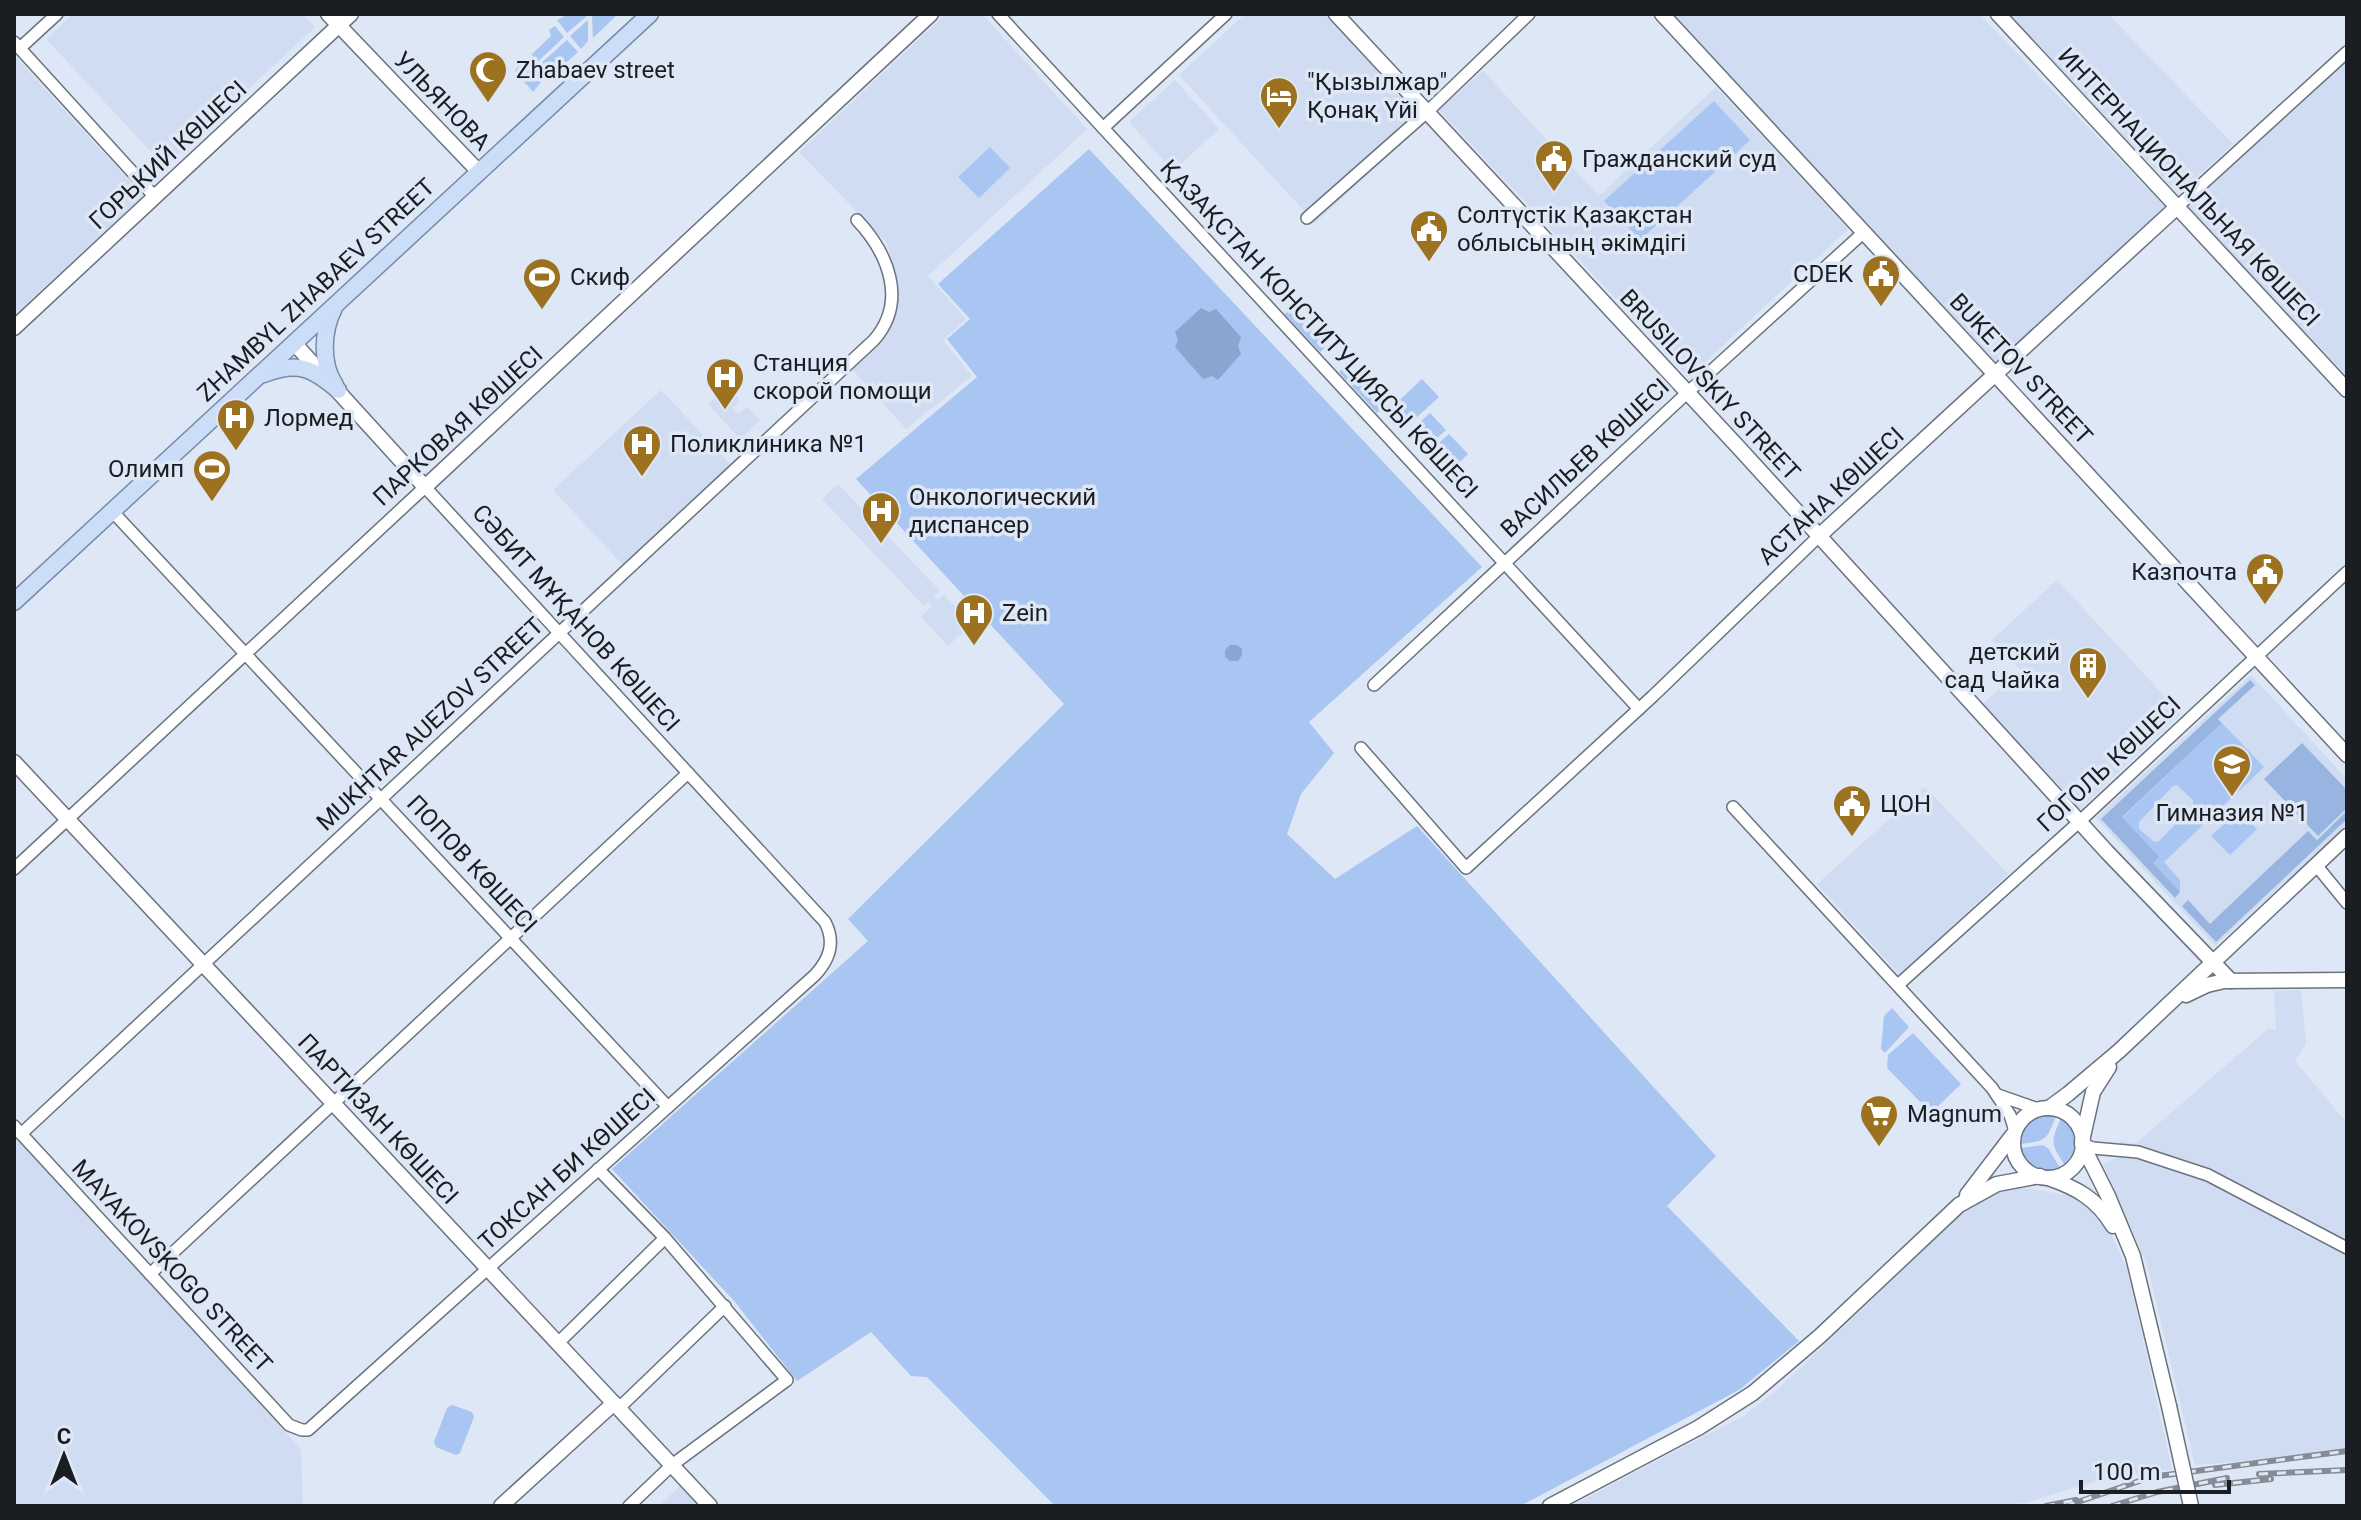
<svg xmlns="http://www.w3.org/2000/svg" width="2361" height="1520" viewBox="0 0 2361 1520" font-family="Roboto,sans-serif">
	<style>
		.built { fill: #cfdcf1 }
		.green { fill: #a9c5f1; fill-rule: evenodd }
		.forest { fill: #98b4e0 }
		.water { fill: #8aa6d0 }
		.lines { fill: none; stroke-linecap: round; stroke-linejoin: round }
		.street-casing { stroke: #6a727e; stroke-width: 14 }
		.secondary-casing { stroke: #6a727e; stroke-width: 17 }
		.primary-casing { stroke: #778ba9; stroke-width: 19 }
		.street { stroke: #fff; stroke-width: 11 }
		.secondary { stroke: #fff; stroke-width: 14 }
		.primary { stroke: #cbddf7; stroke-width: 16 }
		.rail-casing { stroke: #868c96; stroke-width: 6 }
		.rail { stroke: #dee7f5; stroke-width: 3; stroke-dasharray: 9; stroke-linecap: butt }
		.secondary-bridge-casing { stroke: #6a727e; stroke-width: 17; stroke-linecap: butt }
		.secondary-bridge { stroke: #fff; stroke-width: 14 }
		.labels { text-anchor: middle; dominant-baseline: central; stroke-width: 7; stroke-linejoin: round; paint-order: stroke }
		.poi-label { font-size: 24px; fill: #1a1d22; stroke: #dee7f5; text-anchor: start }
		.street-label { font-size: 24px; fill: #1a1d22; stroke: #dee7f5 }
	</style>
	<rect width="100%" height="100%" fill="#dee7f5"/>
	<g class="built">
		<polygon points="73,14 303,14 315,27 165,167 46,39"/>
		<polygon points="946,14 982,14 1087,129 928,276 966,319 943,340 972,376 906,429 851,368 879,342 890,328 898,298 890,253 885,241 799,152"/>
		<polygon points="1245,14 1326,14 1425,122 1315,223 1179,75"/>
		<polygon points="1670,14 1979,14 2166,208 1996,363"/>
		<polygon points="2007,14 2108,14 2233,144 2179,194"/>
		<polygon points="14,55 143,196 14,315"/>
		<polygon points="2347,60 2347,376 2188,207"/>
		<polygon points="1483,71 1599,196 1716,87 1848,229 1689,377 1439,110"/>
		<polygon points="1175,80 1219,129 1173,171 1129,122"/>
		<polygon points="727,386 740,400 732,408 738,414 747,407 760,420 740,439 708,404"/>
		<polygon points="661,390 731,465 623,565 553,490"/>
		<polygon points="838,484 940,591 934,596 938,600 944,595 972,624 948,646 921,617 932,606 928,602 924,606 822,499"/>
		<polygon points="2057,580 2181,714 2078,810 1981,705 2021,671 1992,640"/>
		<polygon points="2251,675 2347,779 2347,825 2215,946 2096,818"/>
		<polygon points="1925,787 2008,874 1900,975 1817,884"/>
		<polygon points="2301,990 2306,1044 2295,1061 2347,1123 2347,1453 2195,1465 2147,1264 2103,1164 2122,1155 2120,1141 2135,1144 2268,1029 2276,1029 2274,991"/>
		<polygon points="14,1135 301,1449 303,1506 14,1506"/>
		<polygon points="2013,1186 2079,1197 2107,1225 2127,1269 2172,1469 2103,1479 2025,1503 1987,1506 1571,1506 1745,1415 1779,1388 1866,1306 1960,1212 1994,1191"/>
		<polygon points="681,1485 700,1506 659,1506"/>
	</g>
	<g class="green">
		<polygon points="569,14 587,16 567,33 557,20"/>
		<polygon points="594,14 618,14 593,38 592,16"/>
		<polygon points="588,20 588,41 581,49 570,36"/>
		<polygon points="555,26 564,37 535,64 532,54 551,36 549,30"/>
		<polygon points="567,40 578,52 549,78 537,67"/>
		<polygon points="520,64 526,67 541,82 533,92 515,71"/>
		<polygon points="1714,101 1750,140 1640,240 1604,201"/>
		<polygon points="990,147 1010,168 979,198 958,177"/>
		<polygon points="1089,149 1482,567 1309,722 1334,753 1301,794 1287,834 1335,879 1417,826 1716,1156 1667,1206 1799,1341 1739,1390 1520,1506 1055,1506 927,1377 911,1376 871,1332 797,1381 735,1302 612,1169 868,941 848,919 1064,704 856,479 977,377 947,339 970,319 938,284"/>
		<polygon points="1290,309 1326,347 1320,352 1285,314"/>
		<polygon points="1344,367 1382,408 1377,413 1339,372"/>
		<polygon points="1422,379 1439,397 1407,426 1391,408"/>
		<polygon points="1430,413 1446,430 1427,447 1411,430"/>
		<polygon points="1449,434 1468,454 1449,472 1430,451"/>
		<path d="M 2222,723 L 2264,767 L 2164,862 L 2180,880 L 2180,892 L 2152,863 L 2158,857 L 2122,818 ZM 2177,785 L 2193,800 L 2193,806 L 2159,841 L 2154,842 L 2139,829 L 2139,822 L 2173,786 Z"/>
		<polygon points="2239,810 2257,829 2230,855 2211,836"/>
		<polygon points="1892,1008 1909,1027 1885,1053 1881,1049 1884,1016"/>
		<polygon points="1913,1033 1961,1084 1931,1113 1887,1068 1888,1055"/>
		<path d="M 2045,1114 L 2056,1116 C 2046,1141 2047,1141 2019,1144 C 2021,1127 2028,1118 2045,1114 Z"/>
		<path d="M 2061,1118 C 2078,1131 2079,1150 2064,1164 C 2050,1142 2051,1142 2061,1118 Z"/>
		<path d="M 2043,1145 L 2048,1148 L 2060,1168 C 2041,1174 2027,1167 2020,1148 Z"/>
		<polygon points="452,1405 472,1412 474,1417 460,1453 456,1455 436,1447 434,1442 447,1408"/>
	</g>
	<g class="forest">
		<polygon points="2250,680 2255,685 2218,719 2222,723 2122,817 2159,857 2153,863 2180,892 2175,898 2101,819"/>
		<polygon points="2302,743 2347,790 2347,808 2318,836 2264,779"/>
		<polygon points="2347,811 2347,819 2216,942 2182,906 2188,900 2210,924 2308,831 2317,840"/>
	</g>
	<g class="water">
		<polygon points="1201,308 1209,312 1216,309 1241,337 1238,346 1241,354 1218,380 1212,376 1203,379 1175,347 1178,340 1175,332"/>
		<polygon points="1230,645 1237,645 1242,649 1242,655 1238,661 1230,661 1225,657 1225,650"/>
	</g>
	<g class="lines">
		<g class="street-casing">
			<g id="street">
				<polyline points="998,14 1639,709"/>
				<polyline points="14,42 155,197"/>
				<polyline points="20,48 57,14"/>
				<polyline points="1103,128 1226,14"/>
				<polyline points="2177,207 2347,52"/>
				<polyline points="1307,218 1427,112 1529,14"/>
				<polyline points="112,511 668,1107"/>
				<polyline points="1374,685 1687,393 1864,232"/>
				<polyline points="1361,748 1466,868 1653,696 1819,536"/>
				<polyline points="1733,807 1992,1088 2010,1115 2015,1131"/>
				<polyline points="2316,865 2347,903"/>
				<path d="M 14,869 L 425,487 L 825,922 C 836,943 829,960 815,975 L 308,1430 L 302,1430 L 289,1425 L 14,1126"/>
				<polyline points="1898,985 2079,822 2347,572"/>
				<polyline points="1998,1095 2038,1109"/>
				<path d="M 21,1134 L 874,340 C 908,301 888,253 857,220"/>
				<polyline points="2082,1144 2093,1148 2138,1152 2208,1175 2347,1248"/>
				<polyline points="598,1169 665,1238 787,1380 672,1465 629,1506"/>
				<polyline points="150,1274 688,773"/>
				<polyline points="558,1343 665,1238"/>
				<polyline points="619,1408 725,1306"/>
			</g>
		</g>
		<g class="secondary-casing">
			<g id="secondary">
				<polyline points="328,14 479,172"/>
				<polyline points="1336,14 1740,449 2107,852 2231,981"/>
				<polyline points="1662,14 2347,755"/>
				<polyline points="1998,14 2347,390"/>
				<polyline points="14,328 351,14"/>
				<polyline points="294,343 425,487 931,14"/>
				<polyline points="1819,536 2177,207"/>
				<polyline points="14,762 710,1506"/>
				<polyline points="2186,995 2207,985 2224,981 2347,980"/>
				<polyline points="2049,1108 2068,1094 2119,1051 2347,836"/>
				<circle cx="2048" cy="1143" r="35"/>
				<polyline points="2082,1141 2093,1092 2109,1067"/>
				<polyline points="2082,1144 2108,1196 2133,1256 2169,1406"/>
				<path d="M 2048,1178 C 2077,1188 2097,1199 2113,1226"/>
				<polyline points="1967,1195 2012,1136"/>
				<polyline points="501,1506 614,1403"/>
				<polyline points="1550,1506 1698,1428 1753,1393 1820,1336 1959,1205 1997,1184 2040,1176"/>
			</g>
		</g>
		<g class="primary-casing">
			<g id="primary">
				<path d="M 334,308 C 322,331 321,364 335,385"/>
				<path d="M 264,374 C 298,361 312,368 338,390"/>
				<polyline points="14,602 650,14"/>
			</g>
		</g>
		<use href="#street" class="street"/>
		<use href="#secondary" class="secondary"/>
		<use href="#primary" class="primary"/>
		<g class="rail-casing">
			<g id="rail">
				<polyline points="2259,1474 2347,1470"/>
				<polyline points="2215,1485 2271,1479"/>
				<polyline points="2046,1506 2076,1500"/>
				<polyline points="2066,1506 2151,1477 2347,1451"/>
				<polyline points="2112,1506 2157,1492 2227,1478"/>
			</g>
		</g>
		<use href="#rail" class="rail"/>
		<g class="secondary-bridge-casing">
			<polyline id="secondary-bridge" points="2169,1406 2191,1506"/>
		</g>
		<use href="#secondary-bridge" class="secondary-bridge"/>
	</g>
	<defs>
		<g id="mosque-pin" transform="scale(2)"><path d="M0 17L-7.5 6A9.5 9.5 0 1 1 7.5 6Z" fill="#9c7120" stroke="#dee7f5"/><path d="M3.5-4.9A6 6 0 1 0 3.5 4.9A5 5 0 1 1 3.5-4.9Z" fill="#fff"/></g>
		<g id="hotel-pin" transform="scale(2)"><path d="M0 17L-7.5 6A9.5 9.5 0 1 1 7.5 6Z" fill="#9c7120" stroke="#dee7f5"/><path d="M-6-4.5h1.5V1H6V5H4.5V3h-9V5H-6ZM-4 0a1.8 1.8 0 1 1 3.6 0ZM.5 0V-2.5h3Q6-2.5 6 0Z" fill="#fff"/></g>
		<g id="civic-pin" transform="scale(2)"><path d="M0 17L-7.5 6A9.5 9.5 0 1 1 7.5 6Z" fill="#9c7120" stroke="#dee7f5"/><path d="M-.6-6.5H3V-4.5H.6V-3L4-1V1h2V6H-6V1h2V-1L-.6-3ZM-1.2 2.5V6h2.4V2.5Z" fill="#fff"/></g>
		<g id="stadium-pin" transform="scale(2)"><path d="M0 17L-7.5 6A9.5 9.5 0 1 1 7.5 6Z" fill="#9c7120" stroke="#dee7f5"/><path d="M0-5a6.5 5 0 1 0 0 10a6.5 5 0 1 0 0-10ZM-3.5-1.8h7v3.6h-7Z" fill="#fff"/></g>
		<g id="hospital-pin" transform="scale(2)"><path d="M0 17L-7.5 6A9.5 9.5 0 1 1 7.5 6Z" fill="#9c7120" stroke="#dee7f5"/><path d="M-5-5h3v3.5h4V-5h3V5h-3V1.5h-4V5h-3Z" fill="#fff"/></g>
		<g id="building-pin" transform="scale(2)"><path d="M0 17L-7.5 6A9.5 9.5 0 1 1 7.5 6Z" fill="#9c7120" stroke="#dee7f5"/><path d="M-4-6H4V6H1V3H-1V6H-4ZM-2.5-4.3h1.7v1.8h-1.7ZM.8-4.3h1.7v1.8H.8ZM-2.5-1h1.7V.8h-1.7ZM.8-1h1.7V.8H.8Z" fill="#fff"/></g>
		<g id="school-pin" transform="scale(2)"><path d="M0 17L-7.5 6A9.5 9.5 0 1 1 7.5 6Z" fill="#9c7120" stroke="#dee7f5"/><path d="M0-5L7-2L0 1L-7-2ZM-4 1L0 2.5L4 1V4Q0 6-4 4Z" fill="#fff"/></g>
		<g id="supermarket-pin" transform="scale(2)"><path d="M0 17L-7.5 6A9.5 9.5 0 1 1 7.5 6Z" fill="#9c7120" stroke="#dee7f5"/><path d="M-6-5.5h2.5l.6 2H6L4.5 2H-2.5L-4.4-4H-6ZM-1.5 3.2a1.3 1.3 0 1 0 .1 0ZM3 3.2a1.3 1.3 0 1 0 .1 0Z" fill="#fff"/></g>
	</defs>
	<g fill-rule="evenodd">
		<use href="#mosque-pin" x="488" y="70"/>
		<use href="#hotel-pin" x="1279" y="96"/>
		<use href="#civic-pin" x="1554" y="159"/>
		<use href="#civic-pin" x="1429" y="229"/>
		<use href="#civic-pin" x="1881" y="274"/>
		<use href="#stadium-pin" x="542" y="277"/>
		<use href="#hospital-pin" x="725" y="377"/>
		<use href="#hospital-pin" x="236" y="418"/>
		<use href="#hospital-pin" x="642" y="444"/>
		<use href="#stadium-pin" x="212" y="469"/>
		<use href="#hospital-pin" x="881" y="511"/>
		<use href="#civic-pin" x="2265" y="572"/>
		<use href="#hospital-pin" x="974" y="613"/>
		<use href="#building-pin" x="2088" y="666"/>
		<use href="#school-pin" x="2232" y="764"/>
		<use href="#civic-pin" x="1852" y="804"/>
		<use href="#supermarket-pin" x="1879" y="1114"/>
	</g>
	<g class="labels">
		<g class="poi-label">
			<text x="516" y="70">Zhabaev street</text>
			<text x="1307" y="82">"Қызылжар"<tspan x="1307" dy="28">Қонақ Үйі</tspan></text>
			<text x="1582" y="159">Гражданский суд</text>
			<text x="1457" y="215">Солтүстік Қазақстан<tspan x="1457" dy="28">облысының әкімдігі</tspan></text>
			<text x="1853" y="274" text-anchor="end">CDEK</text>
			<text x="570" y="277">Скиф</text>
			<text x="753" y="363">Станция<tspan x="753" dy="28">скорой помощи</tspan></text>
			<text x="264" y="418">Лормед</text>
			<text x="670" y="444">Поликлиника №1</text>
			<text x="184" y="469" text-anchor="end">Олимп</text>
			<text x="909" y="497">Онкологический<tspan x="909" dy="28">диспансер</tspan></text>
			<text x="2237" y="572" text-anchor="end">Казпочта</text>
			<text x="1002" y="613">Zein</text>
			<text x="2060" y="652" text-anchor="end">детский<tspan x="2060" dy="28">сад Чайка</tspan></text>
			<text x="1880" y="804">ЦОН</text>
			<text x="2232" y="813" text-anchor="middle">Гимназия №1</text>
			<text x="1907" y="1114">Magnum</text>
		</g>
		<g class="street-label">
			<text transform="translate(442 101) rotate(46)">УЛЬЯНОВА</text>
			<text transform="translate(168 155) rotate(-43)">ГОРЬКИЙ КӨШЕСІ</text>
			<text transform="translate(2189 187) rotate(47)">ИНТЕРНАЦИОНАЛЬНАЯ КӨШЕСІ</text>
			<text transform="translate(316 290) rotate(-43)">ZHAMBYL ZHABAEV STREET</text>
			<text transform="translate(1319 329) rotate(47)">ҚАЗАҚСТАН КОНСТИТУЦИЯСЫ КӨШЕСІ</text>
			<text transform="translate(2021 369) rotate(47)">BUKETOV STREET</text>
			<text transform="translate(1710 385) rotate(47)">BRUSILOVSKIY STREET</text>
			<text transform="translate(458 426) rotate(-43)">ПАРКОВАЯ КӨШЕСІ</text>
			<text transform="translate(1585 458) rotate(-43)">ВАСИЛЬЕВ КӨШЕСІ</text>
			<text transform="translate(1831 496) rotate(-43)">АСТАНА КӨШЕСІ</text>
			<text transform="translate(576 618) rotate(48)">СӘБИТ МҰҚАНОВ КӨШЕСІ</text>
			<text transform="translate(430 724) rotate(-43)">MUKHTAR AUEZOV STREET</text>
			<text transform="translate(2109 764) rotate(-43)">ГОГОЛЬ КӨШЕСІ</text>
			<text transform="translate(472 864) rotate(47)">ПОПОВ КӨШЕСІ</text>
			<text transform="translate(378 1119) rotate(47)">ПАРТИЗАН КӨШЕСІ</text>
			<text transform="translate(567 1169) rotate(-42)">ТОКСАН БИ КӨШЕСІ</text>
			<text transform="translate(172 1266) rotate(47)">MAYAKOVSKOGO STREET</text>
		</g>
	</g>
	<rect width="2361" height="1520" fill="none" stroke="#1a1d22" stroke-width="32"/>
	<g transform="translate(64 1456)" stroke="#dee7f5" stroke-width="6" paint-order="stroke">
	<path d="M0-6L14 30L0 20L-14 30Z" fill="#1a1d22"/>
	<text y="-12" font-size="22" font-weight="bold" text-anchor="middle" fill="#1a1d22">С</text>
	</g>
	<path d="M2081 1480v12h148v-12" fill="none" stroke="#1a1d22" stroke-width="4"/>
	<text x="2093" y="1480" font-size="24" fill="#1a1d22" stroke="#dee7f5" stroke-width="6" paint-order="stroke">100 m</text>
</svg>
